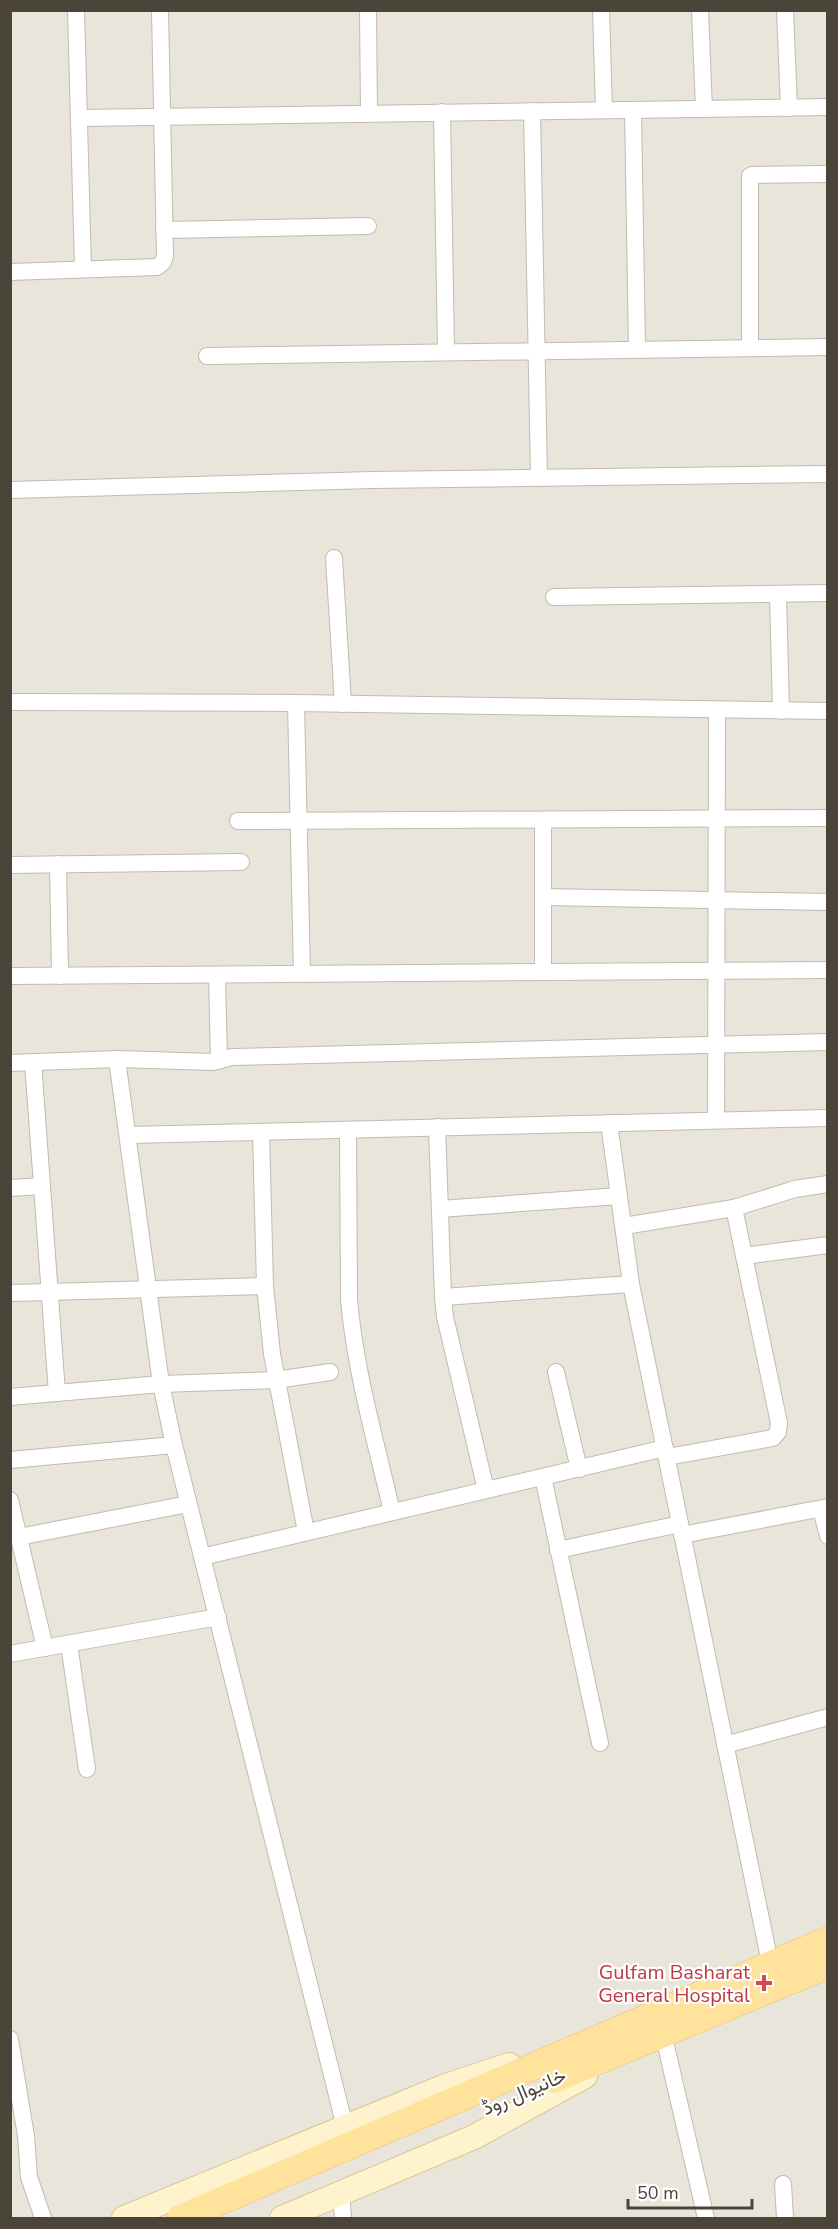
<svg xmlns="http://www.w3.org/2000/svg" width="838" height="2229" viewBox="0 0 838 2229" font-family="'Nunito Sans',Vazirmatn,sans-serif">
	<style>
		.residential { fill: #eae5da }
		.lines { fill: none; stroke-linecap: round; stroke-linejoin: round }
		.street-casing { stroke: #c2bbae; stroke-width: 18 }
		.secondary-casing { stroke: #d6c79b; stroke-width: 26 }
		.primary-casing { stroke: #e6c16a; stroke-width: 28 }
		.street { stroke: #fff; stroke-width: 16 }
		.secondary { stroke: #fff3cd; stroke-width: 24 }
		.primary { stroke: #ffe39c; stroke-width: 27 }
		.health-dot { fill: #e0444e; stroke: #fff; stroke-width: 2 }
		.labels { text-anchor: middle; dominant-baseline: central; stroke-width: 4.5; stroke-linejoin: round; paint-order: stroke }
		.health-label { font-size: 20px; fill: #be3a42; stroke: #fff; text-anchor: end }
		.street-label { font-size: 20px; fill: #4b4439; stroke: #fff }
	</style>
	<rect width="100%" height="100%" fill="#f6f3ec"/>
	<rect class="residential" x="11" y="11" width="816" height="2207"/>
	<g class="lines">
		<g class="street-casing">
			<g id="street">
				<polyline points="76,10 83,269"/>
				<polyline points="368,10 369,113"/>
				<polyline points="601,10 604,110"/>
				<polyline points="700,10 704,109"/>
				<polyline points="785,10 789,108"/>
				<polyline points="633,110 637,350"/>
				<polyline points="532,111 539,477"/>
				<polyline points="442,112 446,352"/>
				<polyline points="79,118 828,107"/>
				<polyline points="164,230 368,226"/>
				<polyline points="10,272 157,267 163,262 165,256 160,10"/>
				<polyline points="750,348 750,176 752,175 828,174"/>
				<polyline points="207,356 828,347"/>
				<polyline points="10,490 373,480 828,474"/>
				<polyline points="334,558 343,704"/>
				<polyline points="778,594 781,711"/>
				<polyline points="554,597 828,593"/>
				<polyline points="10,702 296,703 828,711"/>
				<polyline points="296,703 302,974"/>
				<polyline points="543,820 543,972"/>
				<polyline points="238,821 828,818"/>
				<polyline points="58,864 60,976"/>
				<polyline points="10,865 241,862"/>
				<polyline points="543,897 828,902"/>
				<polyline points="217,975 219,1061"/>
				<polyline points="10,976 828,970"/>
				<polyline points="117,1059 161,1384 174,1445 345,2127"/>
				<polyline points="33,1062 57,1393"/>
				<polyline points="10,1063 117,1059 213,1062 232,1057 828,1042"/>
				<polyline points="716,1120 717,711"/>
				<polyline points="609,1123 631,1284 770,1963"/>
				<polyline points="437,1127 443,1297 445,1317 486,1490"/>
				<path d="M 348,1130 L 349,1299 C 355,1371 376,1442 392,1512"/>
				<polyline points="261,1132 265,1286 272,1354 306,1532"/>
				<polyline points="128,1135 828,1118"/>
				<polyline points="10,1188 42,1186"/>
				<polyline points="440,1209 619,1196"/>
				<polyline points="624,1226 734,1208 795,1189 828,1184"/>
				<polyline points="744,1256 828,1245"/>
				<polyline points="10,1293 265,1286"/>
				<polyline points="443,1297 631,1284"/>
				<polyline points="556,1372 579,1469"/>
				<polyline points="10,1397 161,1384 276,1380 330,1372"/>
				<polyline points="667,1457 773,1438 778,1432 779,1423 734,1208"/>
				<polyline points="10,1460 174,1445"/>
				<polyline points="543,1477 600,1743"/>
				<polyline points="10,1500 45,1648"/>
				<polyline points="821,1509 828,1536"/>
				<polyline points="682,1535 828,1507"/>
				<polyline points="19,1537 188,1504"/>
				<polyline points="558,1550 680,1524"/>
				<polyline points="202,1557 665,1448"/>
				<polyline points="69,1644 87,1769"/>
				<polyline points="10,1654 218,1617"/>
				<polyline points="725,1745 828,1717"/>
				<polyline points="663,2033 706,2218"/>
				<polyline points="10,2039 26,2136 29,2177 43,2218"/>
				<polyline points="783,2184 785,2218"/>
				<polyline points="341,2194 343,2218"/>
			</g>
		</g>
		<g class="secondary-casing">
			<g id="secondary">
				<polyline points="124,2218 443,2087 509,2065"/>
				<polyline points="282,2218 474,2137 585,2076"/>
			</g>
		</g>
		<g class="primary-casing">
			<g id="primary">
				<polyline points="554,2079 828,1965"/>
				<polyline points="181,2218 828,1940"/>
			</g>
		</g>
		<use href="#street" class="street"/>
		<use href="#secondary" class="secondary"/>
		<use href="#primary" class="primary"/>
	</g>
	<path class="health-dot" d="M761 1974h6v6h6v6h-6v6h-6v-6h-6v-6h6z"/>
	<g class="labels">
		<g class="health-label">
			<text x="750" y="1972">Gulfam Basharat<tspan x="750" dy="23">General Hospital</tspan></text>
		</g>
		<g class="street-label">
			<text transform="translate(524 2092) rotate(-23)">خانیوال روڈ</text>
		</g>
	</g>
	<rect width="838" height="2229" fill="none" stroke="#4b4439" stroke-width="24"/>
	<path d="M628 2199v9h124v-9" fill="none" stroke="#4b4439" stroke-width="3"/>
	<text x="637" y="2199" font-size="18" fill="#4b4439" stroke="#ffffff" stroke-width="4.5" paint-order="stroke">50 m</text>
</svg>
